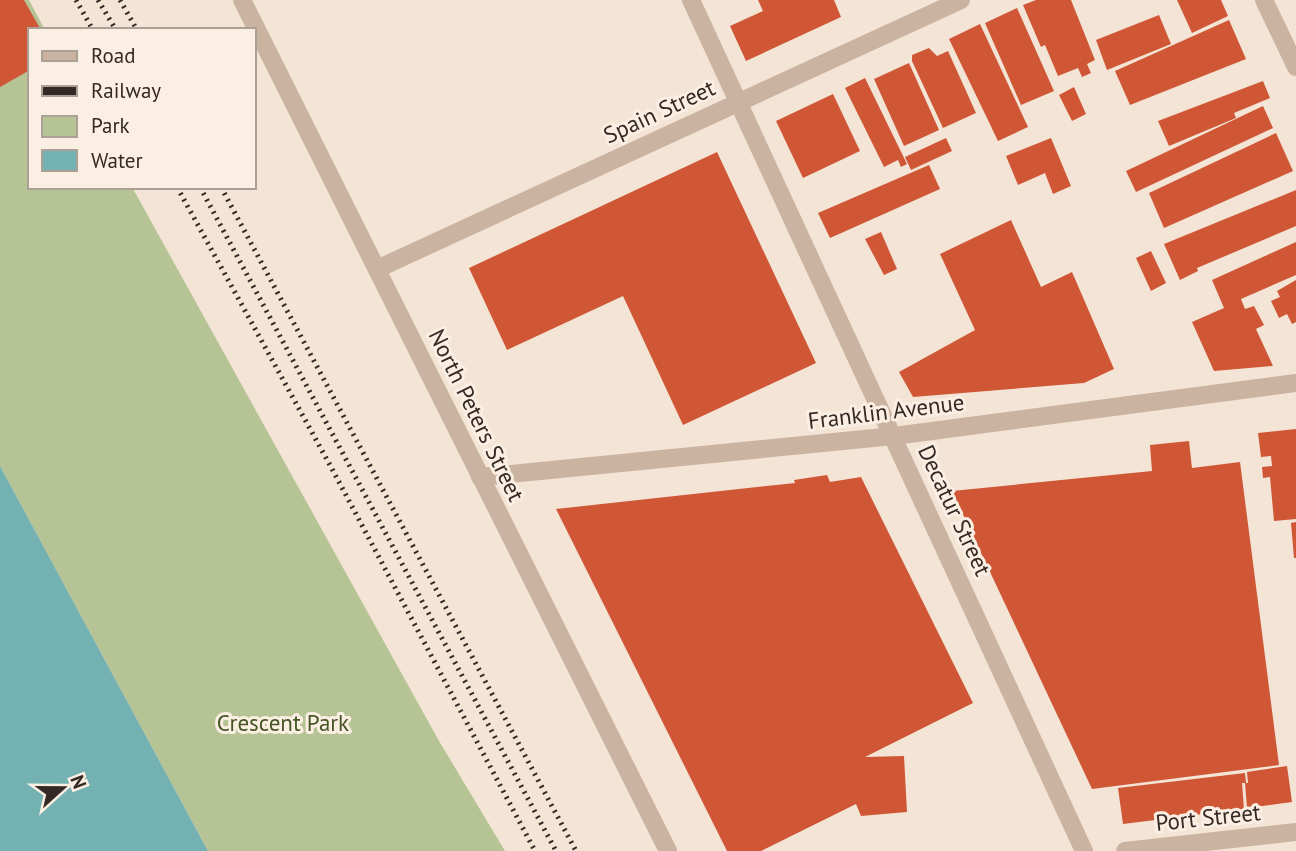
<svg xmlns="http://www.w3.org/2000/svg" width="1296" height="851" viewBox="0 0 1296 851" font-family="'PT Sans',sans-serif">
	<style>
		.green { fill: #b5c395 }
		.water { fill: #73b1b2 }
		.building { fill: #d05736 }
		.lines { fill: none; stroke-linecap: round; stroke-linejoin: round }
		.minor { stroke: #cbb3a1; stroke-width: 18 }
		.tertiary { stroke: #cbb3a1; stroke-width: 18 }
		.rail { stroke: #352925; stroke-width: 5; stroke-dasharray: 2 5; stroke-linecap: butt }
		.labels { text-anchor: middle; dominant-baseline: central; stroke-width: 6; stroke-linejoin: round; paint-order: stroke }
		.street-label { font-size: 23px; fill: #352925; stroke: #faefe2 }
		.park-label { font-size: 23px; fill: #455526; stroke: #faefe2 }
	</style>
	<rect width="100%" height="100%" fill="#f3e4d6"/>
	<polygon class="green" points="0,0 29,0 45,30 30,30 30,187 132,187 439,741 505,851 208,851 0,466"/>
	<polygon class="water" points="0,466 208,851 0,851"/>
	<g class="building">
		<polygon points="0,0 24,0 41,30 30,30 30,70 0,87"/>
		<polygon points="758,0 834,0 841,17 746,61 730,26 763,11"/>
		<polygon points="1036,0 1071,0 1095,60 1087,64 1091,73 1082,77 1078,68 1058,76 1045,45 1041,47 1023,5"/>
		<polygon points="1177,0 1221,0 1228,16 1192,33"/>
		<polygon points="1017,8 1054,91 1021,105 985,23"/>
		<polygon points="1159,15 1171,44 1107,70 1096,40"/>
		<polygon points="1229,20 1246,59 1130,105 1115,71"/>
		<polygon points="980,24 1028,127 998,141 949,39"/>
		<polygon points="929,48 937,56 948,51 976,113 943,128 912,61 912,55"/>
		<polygon points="909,63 939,130 904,146 874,79"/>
		<polygon points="865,78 907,164 901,167 898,160 884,167 845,88"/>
		<polygon points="1263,81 1270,98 1234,113 1236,118 1169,146 1158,121"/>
		<polygon points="1074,87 1086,114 1072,121 1059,95"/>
		<polygon points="833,94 860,151 803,178 776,121"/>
		<polygon points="1263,106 1273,128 1136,192 1126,171"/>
		<polygon points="1276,133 1293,171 1164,228 1149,193"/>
		<polygon points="946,138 952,151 911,170 905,157"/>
		<polygon points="1051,138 1071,186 1053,194 1045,173 1018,185 1006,156"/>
		<polygon points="717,152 816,363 683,425 623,296 507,350 469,268"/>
		<polygon points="929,165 940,189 830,238 818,213"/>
		<polygon points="1296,190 1296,226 1197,268 1198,271 1180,280 1164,244"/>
		<polygon points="1011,220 1041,287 1072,272 1114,369 1084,383 913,397 899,372 975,330 940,254"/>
		<polygon points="881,232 897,269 884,275 865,239"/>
		<polygon points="1296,242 1296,275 1241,299 1245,309 1254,306 1264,325 1256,329 1273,366 1214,371 1192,322 1224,308 1212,280"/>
		<polygon points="1151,251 1166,283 1151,291 1136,258"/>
		<polygon points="1296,280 1296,322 1292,324 1287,314 1279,318 1271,301 1280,297 1277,291"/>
		<polygon points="1296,429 1296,519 1274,521 1270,477 1263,478 1262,467 1272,466 1271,456 1261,457 1258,433"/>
		<polygon points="1189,441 1192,468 1240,462 1279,765 1092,789 952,491 1152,471 1150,445"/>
		<polygon points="827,475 830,482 861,477 973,703 865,757 904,756 907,812 861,816 856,804 761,851 727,851 556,509 795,483 794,480"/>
		<polygon points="1296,522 1296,558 1294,558 1291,523"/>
		<polygon points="1287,766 1292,802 1247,808 1245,783 1242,783 1244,809 1123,824 1118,788 1245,773 1246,783 1248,783 1247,772"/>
	</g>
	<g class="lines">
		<g class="minor">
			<polyline points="691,0 1084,851"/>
			<polyline points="1264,0 1296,67"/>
			<polyline points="377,269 961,0"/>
			<polyline points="1125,851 1296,832"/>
		</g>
		<g class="tertiary">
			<polyline points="242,0 668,851"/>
			<polyline points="480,477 894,436 1296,383"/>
		</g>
		<g class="rail">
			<polyline points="76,0 93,30"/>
			<polyline points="98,0 116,30"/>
			<polyline points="120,0 137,30"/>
			<polyline points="177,187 331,467 535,851"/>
			<polyline points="200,187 556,851"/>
			<polyline points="221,187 576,851"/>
		</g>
	</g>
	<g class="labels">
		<g class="street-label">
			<text transform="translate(659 111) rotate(-25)">Spain Street</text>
			<text transform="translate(886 411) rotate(-7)">Franklin Avenue</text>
			<text transform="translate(477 415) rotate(64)">North Peters Street</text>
			<text transform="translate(955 510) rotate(65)">Decatur Street</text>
			<text transform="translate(1208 817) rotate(-6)">Port Street</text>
		</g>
		<g class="park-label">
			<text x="283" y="722">Crescent Park</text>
		</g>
	</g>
	<rect x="28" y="28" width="228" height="161" fill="#faefe2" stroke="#aba096" stroke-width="2"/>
	<rect x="42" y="51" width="35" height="10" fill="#cbb3a1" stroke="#aba096" stroke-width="2"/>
	<text x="91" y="63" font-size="21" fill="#352925">Road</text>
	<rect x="42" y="86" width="35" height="10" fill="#352925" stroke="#aba096" stroke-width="2"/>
	<text x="91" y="98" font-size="21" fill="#352925">Railway</text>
	<rect x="42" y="116" width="35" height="21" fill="#b5c395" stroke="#aba096" stroke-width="2"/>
	<text x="91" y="133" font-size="21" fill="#352925">Park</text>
	<rect x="42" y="150" width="35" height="21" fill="#73b1b2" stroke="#aba096" stroke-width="2"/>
	<text x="91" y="168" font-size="21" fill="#352925">Water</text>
	<g transform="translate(63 788) rotate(69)" stroke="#faefe2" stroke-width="5" paint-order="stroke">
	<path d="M0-5L12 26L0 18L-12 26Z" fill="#352925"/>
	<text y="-10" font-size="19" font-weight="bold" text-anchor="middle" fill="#352925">N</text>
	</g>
</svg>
